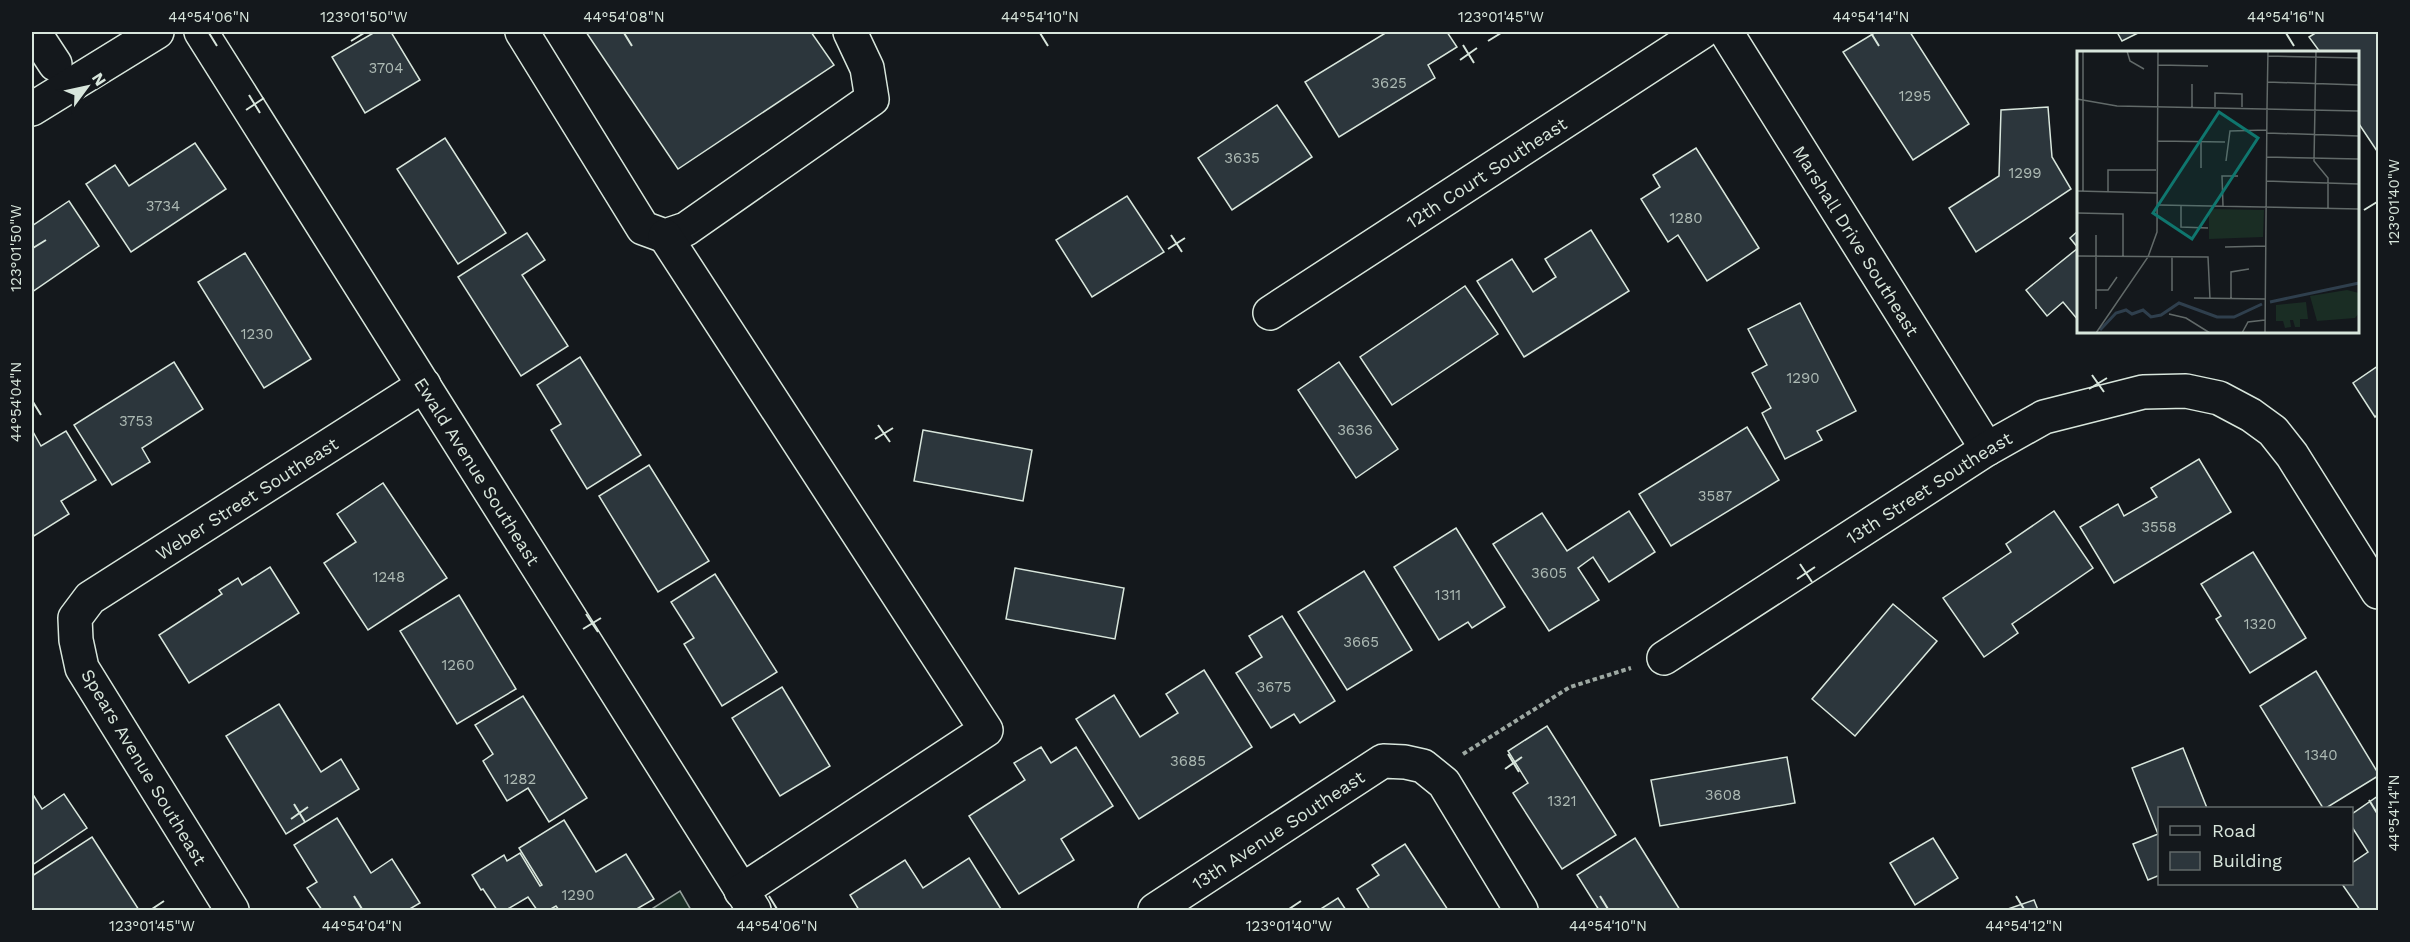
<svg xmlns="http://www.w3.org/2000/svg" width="2410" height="942" viewBox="0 0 2410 942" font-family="'Work Sans',sans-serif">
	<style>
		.green { fill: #1a2d24; stroke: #939e99; stroke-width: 1.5 }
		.building { fill: #2c363c; stroke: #d8e6dc; stroke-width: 1.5 }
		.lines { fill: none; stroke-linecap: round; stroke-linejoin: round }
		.minor-casing { stroke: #d8e6dc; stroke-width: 36 }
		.major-casing { stroke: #d8e6dc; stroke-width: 36 }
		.path { stroke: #9da8a2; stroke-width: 4; stroke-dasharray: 4.5 3; stroke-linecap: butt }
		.minor { stroke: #14181c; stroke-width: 33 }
		.major { stroke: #14181c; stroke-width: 33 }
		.ticks { fill: none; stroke: #d8e6dc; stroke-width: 2 }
		.labels { text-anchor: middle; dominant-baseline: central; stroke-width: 4.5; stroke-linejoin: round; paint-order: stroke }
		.number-label { font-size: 15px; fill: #adbab4 }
		.street-label { font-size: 18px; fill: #d8e6dc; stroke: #14181c }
		.inset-river { fill: none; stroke: #2f3f4d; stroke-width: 3 }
		.inset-road { fill: none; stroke: #626a69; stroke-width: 1.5 }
		.view { fill: #0f766e; fill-opacity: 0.15; stroke: #0f766e; stroke-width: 3 }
		.inset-edge { fill: none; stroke: #d8e6dc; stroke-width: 3 }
		.neatline { fill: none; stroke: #d8e6dc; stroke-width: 2 }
		.ticks-label { font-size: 15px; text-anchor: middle; fill: #d8e6dc }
	</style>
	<rect width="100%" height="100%" fill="#14181c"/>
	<polygon class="green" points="680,891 691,910 650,910"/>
	<g class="building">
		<polygon points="375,32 391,32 420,80 365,113 332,57"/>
		<polygon points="586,32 811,32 834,65 678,169"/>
		<polygon points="1387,32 1447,32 1457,47 1428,65 1435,78 1339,137 1305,82"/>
		<polygon points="1876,32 1910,32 1969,124 1913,160 1843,52"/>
		<polygon points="2117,32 2140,32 2122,41"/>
		<polygon points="2317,32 2378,32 2377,151 2359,124 2358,125 2358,52 2320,52 2309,37"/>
		<polygon points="1277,105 1312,157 1232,210 1198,158"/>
		<polygon points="2048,107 2052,157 2071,189 1976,252 1949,208 1999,176 2001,110"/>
		<polygon points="445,138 506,233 458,264 397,169"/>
		<polygon points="195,143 226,189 131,252 86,184 115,165 129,186"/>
		<polygon points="1696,148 1759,248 1707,281 1678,235 1668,242 1641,199 1660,187 1653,175"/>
		<polygon points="1127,196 1164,252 1092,297 1056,240"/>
		<polygon points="69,201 99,246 32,292 32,226"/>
		<polygon points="1591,230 1629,291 1524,357 1477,281 1512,259 1533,292 1556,277 1545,259"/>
		<polygon points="2078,231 2078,320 2063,302 2047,316 2026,290 2078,248 2070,238"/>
		<polygon points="527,233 545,260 522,275 568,346 521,376 458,277"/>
		<polygon points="245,253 311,359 264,388 198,282"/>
		<polygon points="1465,286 1498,334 1392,405 1360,357"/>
		<polygon points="1800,303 1856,411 1817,431 1822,440 1785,459 1762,413 1771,408 1752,373 1767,365 1748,329"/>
		<polygon points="580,357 641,455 587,489 551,430 561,424 537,385"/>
		<polygon points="174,362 203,409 142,448 150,462 112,485 74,425"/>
		<polygon points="1339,362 1398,449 1356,478 1298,390"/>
		<polygon points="2378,366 2378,414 2375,417 2353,383"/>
		<polygon points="1747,427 1779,480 1671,546 1639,494"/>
		<polygon points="32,430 41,446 66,431 96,480 61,501 69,514 34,536 32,531"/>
		<polygon points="923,430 1032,450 1023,501 914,481"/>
		<polygon points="2199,459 2231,512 2114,583 2080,527 2118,504 2124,516 2157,497 2151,488"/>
		<polygon points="649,465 709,561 658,592 599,496"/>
		<polygon points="383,483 447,578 368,630 324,563 356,542 337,514"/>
		<polygon points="1629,511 1655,552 1609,582 1593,557 1578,568 1599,600 1549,631 1493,544 1542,513 1567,551"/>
		<polygon points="2054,511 2093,568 2012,624 2018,633 1984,657 1943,598 2011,552 2006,544"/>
		<polygon points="1456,528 1505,607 1472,628 1468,622 1439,640 1394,567"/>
		<polygon points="2253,552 2306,638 2250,673 2216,619 2221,616 2201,584"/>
		<polygon points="270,567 299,613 189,683 159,635 222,594 219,590 238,578 242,585"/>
		<polygon points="1015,568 1124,588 1115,639 1006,619"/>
		<polygon points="1364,571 1412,650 1347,690 1298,612"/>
		<polygon points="715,574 777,672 722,706 684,644 694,638 671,602"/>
		<polygon points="459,595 516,689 457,724 400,631"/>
		<polygon points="1893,604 1937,641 1855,736 1812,699"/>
		<polygon points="1282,616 1335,701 1300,723 1294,714 1271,728 1236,673 1262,657 1249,636"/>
		<polygon points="1204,670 1252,747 1139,819 1076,719 1114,695 1140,737 1178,713 1166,694"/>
		<polygon points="2316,671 2378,773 2378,776 2326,808 2323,808 2260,706"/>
		<polygon points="782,687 830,766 780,796 732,718"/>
		<polygon points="523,696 587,798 549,822 528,788 507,801 483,761 493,754 475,725"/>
		<polygon points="279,704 321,772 341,759 359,789 286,834 226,736"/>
		<polygon points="1547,726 1616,835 1562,869 1513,793 1528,783 1508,751"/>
		<polygon points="1041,747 1051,763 1076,747 1113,806 1061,839 1074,860 1019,894 969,816 1025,780 1014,763"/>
		<polygon points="2183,748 2207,808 2160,808 2160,875 2148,880 2133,844 2158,834 2132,768"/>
		<polygon points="1787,757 1795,803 1660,826 1651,780"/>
		<polygon points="32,793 42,809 64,794 87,828 32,865"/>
		<polygon points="2378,796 2378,909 2360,910 2342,884 2352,884 2352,863 2368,852 2352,827 2352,814"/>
		<polygon points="337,818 371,873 392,859 420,903 408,910 322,910 307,888 317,882 294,845"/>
		<polygon points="564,820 596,872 626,854 654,899 635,910 559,910 556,906 549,910 537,910 528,897 506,910 497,910 483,889 481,890 472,875 504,855 507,861 520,853 540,886 542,885 519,848"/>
		<polygon points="92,837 139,910 32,910 32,876"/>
		<polygon points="1635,838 1680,910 1599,910 1577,875"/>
		<polygon points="1933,838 1958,878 1915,905 1890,863"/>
		<polygon points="1405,844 1448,910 1370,910 1357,889 1379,875 1372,865"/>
		<polygon points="969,858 1001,909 999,910 859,910 850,895 905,860 923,888"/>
		<polygon points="1338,898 1346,910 1319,910"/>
		<polygon points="2034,900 2038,910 2005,910"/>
	</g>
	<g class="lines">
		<g class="minor-casing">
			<g id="minor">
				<polyline points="34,32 55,64"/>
				<path id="s1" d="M 201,32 L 754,910"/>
				<polyline points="522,32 643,228 665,236 686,229 872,99 867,68 850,32"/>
				<path id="s2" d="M 1726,32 L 1987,449"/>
				<polyline points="665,236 986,730 741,891"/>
				<path id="s3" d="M 1270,313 L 1702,32"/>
				<path id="s4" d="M 1664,658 L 1987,449 L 2044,417 L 2143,392 L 2186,391 L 2219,398 L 2251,415 L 2273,431 L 2292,455 L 2378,592"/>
				<path id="s5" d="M 232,910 L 82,668 L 76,640 L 75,618 L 90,598 L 424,385"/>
				<path id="s6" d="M 1155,910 L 1383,761 L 1405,762 L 1423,766 L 1444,783 L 1521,910"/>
			</g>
		</g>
		<g class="major-casing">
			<polyline id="major" points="32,109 157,32"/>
		</g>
		<polyline class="path" points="1463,754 1570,687 1631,668"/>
		<use href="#minor" class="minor"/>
		<use href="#major" class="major"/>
	</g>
	<path class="ticks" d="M 209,33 L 217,46M 624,33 L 632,46M 1040,33 L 1048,46M 1871,33 L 1879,46M 2286,33 L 2294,46M 351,41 L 364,33M 1488,41 L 1501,33M 1463,45 L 1474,63M 1460,60 L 1477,48M 249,95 L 260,113M 246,110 L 264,98M 2364,210 L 2377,202M 1171,235 L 1182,252M 33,248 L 46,240M 1168,249 L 1185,238M 2092,375 L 2104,392M 2089,389 L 2107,378M 33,402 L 41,415M 878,425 L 890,442M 875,439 L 893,428M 1800,564 L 1812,582M 1797,579 L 1815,567M 586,614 L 598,632M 583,629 L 601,618M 1508,754 L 1519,772M 1505,769 L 1522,757M 2369,800 L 2377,813M 294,804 L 305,822M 291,819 L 308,807M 354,896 L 362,909M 769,896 L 777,909M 1600,896 L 1608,909M 2016,896 L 2024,909M 152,909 L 164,901M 1289,909 L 1301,901"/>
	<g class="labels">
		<g class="number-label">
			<text x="386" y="68">3704</text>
			<text x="1389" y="83">3625</text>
			<text x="1915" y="96">1295</text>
			<text x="1242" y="158">3635</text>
			<text x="2025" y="173">1299</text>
			<text x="163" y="206">3734</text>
			<text x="1686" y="218">1280</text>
			<text x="257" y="334">1230</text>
			<text x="1803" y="378">1290</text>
			<text x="136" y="421">3753</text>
			<text x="1355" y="430">3636</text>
			<text x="1715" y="496">3587</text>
			<text x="2159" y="527">3558</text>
			<text x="1549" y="573">3605</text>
			<text x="389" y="577">1248</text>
			<text x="1448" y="595">1311</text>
			<text x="2260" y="624">1320</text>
			<text x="1361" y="642">3665</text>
			<text x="458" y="665">1260</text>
			<text x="1274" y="687">3675</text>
			<text x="2321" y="755">1340</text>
			<text x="1188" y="761">3685</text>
			<text x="520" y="779">1282</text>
			<text x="1723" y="795">3608</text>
			<text x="1562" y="801">1321</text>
			<text x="578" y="895">1290</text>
		</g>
		<g class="street-label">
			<text stroke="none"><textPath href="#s3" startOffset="258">12th Court Southeast</textPath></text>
			<text stroke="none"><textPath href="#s2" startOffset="246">Marshall Drive Southeast</textPath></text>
			<text stroke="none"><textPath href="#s1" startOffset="519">Ewald Avenue Southeast</textPath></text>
			<text stroke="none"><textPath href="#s4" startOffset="315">13th Street Southeast</textPath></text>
			<text stroke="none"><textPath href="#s5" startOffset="546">Weber Street Southeast</textPath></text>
			<text transform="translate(144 767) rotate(59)">Spears Avenue Southeast</text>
			<text stroke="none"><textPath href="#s6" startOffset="147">13th Avenue Southeast</textPath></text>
		</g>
	</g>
	<g transform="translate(2077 51)">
		<rect width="282" height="282" fill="#14181c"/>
		<path d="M 132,158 L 187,159 L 186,186 L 132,188 ZM 270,239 L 282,242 L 282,262 L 278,267 L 240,270 L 233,245 ZM 229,251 L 231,268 L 223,268 L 223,276 L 218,276 L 216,269 L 213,269 L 214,276 L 208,277 L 206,270 L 199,270 L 199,254 Z" fill="#1a2d24"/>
		<path class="inset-river" d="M 193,251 L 282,232M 23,279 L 39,262 L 49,259 L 55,263 L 66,259 L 74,266 L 84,264 L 102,252 L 140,266 L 157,266 L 185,253"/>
		<path class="inset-road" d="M 50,0 L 53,10 L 67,18M 239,0 L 237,110 L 251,127 L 251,158M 191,5 L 282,7M 81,14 L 131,15M 190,31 L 282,34M 0,48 L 40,55 L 282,60M 115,56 L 115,33M 138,56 L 138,42 L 165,43 L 165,56M 190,57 L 191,0M 190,82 L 282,85M 81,90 L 148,91M 124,90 L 124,117M 189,106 L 282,108M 149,110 L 153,80 L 190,79M 189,130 L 282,133M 0,140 L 80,142M 6,140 L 6,0M 31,141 L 31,119 L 79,119M 82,154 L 282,158M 104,155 L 104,176 L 131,177M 146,155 L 145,125 L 161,125M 0,162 L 46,163 L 46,205M 148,196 L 189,195M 0,205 L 131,206 L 133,248M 19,239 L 31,239 L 40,226M 95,240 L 95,206M 117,247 L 188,248M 154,247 L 154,221 L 172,218M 19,258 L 19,184M 92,263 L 109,267 L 133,282M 19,282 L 71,206 L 80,181 L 81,0M 165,282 L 171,271 L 188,269M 188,282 L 190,57"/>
		<path class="view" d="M 142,61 L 181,87 L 115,188 L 76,162 Z"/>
		<rect width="282" height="282" class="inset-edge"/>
	</g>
	<rect width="2410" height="942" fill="none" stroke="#14181c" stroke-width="66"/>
	<rect x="2158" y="807" width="195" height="78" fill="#14181c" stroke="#626a69" stroke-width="1.5"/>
	<rect x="2170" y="826" width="30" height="9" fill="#14181c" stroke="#626a69" stroke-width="1.5"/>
	<text x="2212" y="837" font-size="18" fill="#d8e6dc">Road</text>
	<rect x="2170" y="852" width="30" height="18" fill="#2c363c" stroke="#626a69" stroke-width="1.5"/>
	<text x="2212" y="867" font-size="18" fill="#d8e6dc">Building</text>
	<g transform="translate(87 87) rotate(57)" stroke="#14181c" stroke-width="4.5" paint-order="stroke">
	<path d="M0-4.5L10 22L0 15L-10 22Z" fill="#d8e6dc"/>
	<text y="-9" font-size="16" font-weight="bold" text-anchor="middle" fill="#d8e6dc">N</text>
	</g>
	<rect x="33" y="33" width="2344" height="876" class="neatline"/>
	<g class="ticks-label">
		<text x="209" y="22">44°54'06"N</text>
		<text x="364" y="22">123°01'50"W</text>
		<text x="624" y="22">44°54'08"N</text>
		<text x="1040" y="22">44°54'10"N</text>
		<text x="1501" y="22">123°01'45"W</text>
		<text x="1871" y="22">44°54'14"N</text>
		<text x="2286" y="22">44°54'16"N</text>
		<text transform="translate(2394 202) rotate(-90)" y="5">123°01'40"W</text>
		<text transform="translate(16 248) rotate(-90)" y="5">123°01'50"W</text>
		<text transform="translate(16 402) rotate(-90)" y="5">44°54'04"N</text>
		<text transform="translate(2394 813) rotate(-90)" y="5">44°54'14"N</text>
		<text x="152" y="931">123°01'45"W</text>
		<text x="362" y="931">44°54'04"N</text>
		<text x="777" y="931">44°54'06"N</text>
		<text x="1289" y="931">123°01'40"W</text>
		<text x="1608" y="931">44°54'10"N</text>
		<text x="2024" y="931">44°54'12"N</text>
	</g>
</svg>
